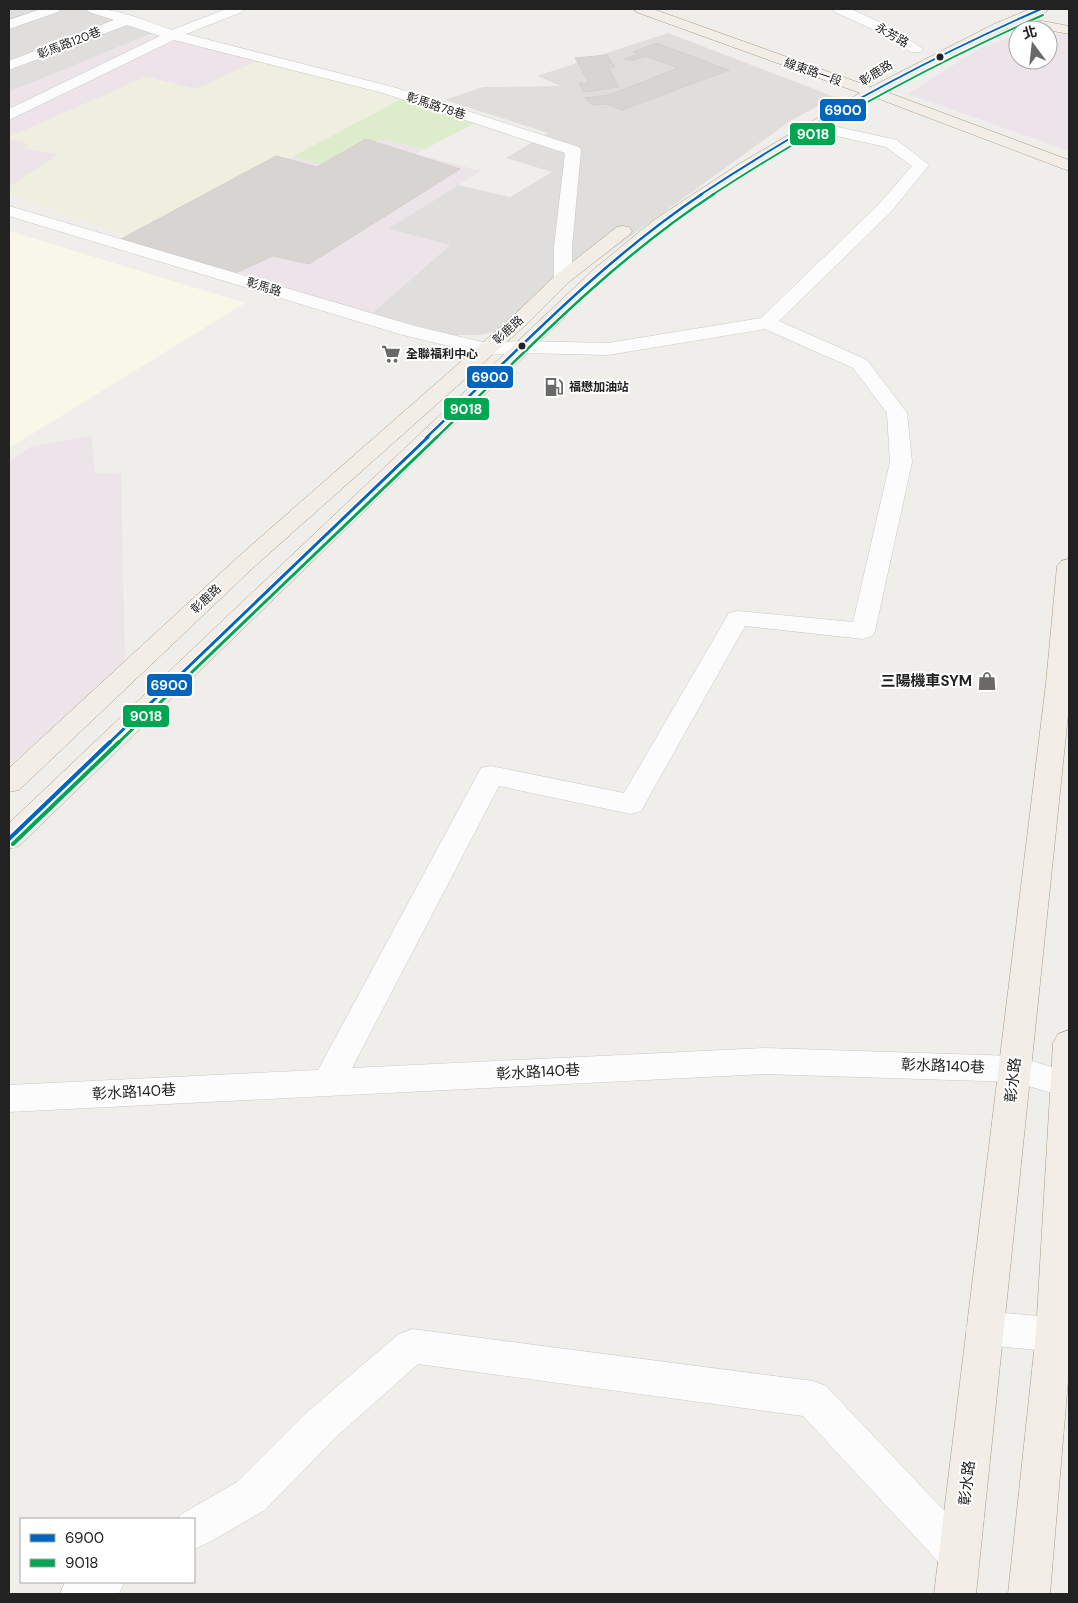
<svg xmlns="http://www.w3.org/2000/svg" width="1078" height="1603" viewBox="0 0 1078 1603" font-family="'DM Sans','Noto Sans TC',sans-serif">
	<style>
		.residential { fill: #dfdedc }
		.industrial { fill: #ede4e9 }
		.education { fill: #f8f7e8 }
		.farmland { fill: #efefdf }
		.grass { fill: #ddeccb }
		.building { fill: #d7d4d2; stroke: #d3d0cc }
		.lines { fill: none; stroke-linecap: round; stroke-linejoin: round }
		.minor-casing { stroke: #c9c8c7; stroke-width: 1 }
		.major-casing { stroke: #a79c86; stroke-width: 1 }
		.minor { fill: #fdfcfc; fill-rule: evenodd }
		.major { fill: #f3ede7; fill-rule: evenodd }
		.bus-1-far3-casing { stroke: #fff; stroke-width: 4 }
		.bus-1-far2-casing { stroke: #fff; stroke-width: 5 }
		.bus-1-far1-casing { stroke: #fff; stroke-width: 6 }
		.bus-1-casing { stroke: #fff; stroke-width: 8 }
		.bus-2-far3-casing { stroke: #fff; stroke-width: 4 }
		.bus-2-far2-casing { stroke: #fff; stroke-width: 5 }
		.bus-2-far1-casing { stroke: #fff; stroke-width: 6 }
		.bus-2-casing { stroke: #fff; stroke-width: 8 }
		.bus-1-far3 { stroke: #0065bd; stroke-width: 2 }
		.bus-1-far2 { stroke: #0065bd; stroke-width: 2.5 }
		.bus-1-far1 { stroke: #0065bd; stroke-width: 3 }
		.bus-1 { stroke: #0065bd; stroke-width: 4 }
		.bus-2-far3 { stroke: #00a651; stroke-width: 2 }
		.bus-2-far2 { stroke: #00a651; stroke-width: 2.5 }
		.bus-2-far1 { stroke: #00a651; stroke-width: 3 }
		.bus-2 { stroke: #00a651; stroke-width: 4 }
		.bus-dot { fill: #222; stroke: #fff; stroke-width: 2 }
		.labels { text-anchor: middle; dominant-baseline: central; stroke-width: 4; stroke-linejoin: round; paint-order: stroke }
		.far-street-label { font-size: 12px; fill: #222; stroke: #fff }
		.far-poi-label { font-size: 12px; font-weight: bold; fill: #222; stroke: #fff; text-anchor: start }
		.poi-label { font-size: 15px; font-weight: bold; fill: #222; stroke: #fff; text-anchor: end }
		.street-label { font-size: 15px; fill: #222; stroke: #fff }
		.line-badge { stroke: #fff; stroke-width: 2 }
		.badge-label { font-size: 14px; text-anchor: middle; font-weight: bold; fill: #fff }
	</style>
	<rect width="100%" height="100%" fill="#f0eeeb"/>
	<g class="residential">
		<polygon points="9,9 94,9 163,29 9,92"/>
		<polygon points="668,33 835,97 790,121 500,331 478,335 453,335 371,314 450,245 388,229 458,185 510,197 552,172 506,158 548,133 445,100 483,87 561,86 537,76"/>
	</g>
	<g class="industrial">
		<polygon points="163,29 264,58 196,89 146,77 9,137 9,92"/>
		<polygon points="1048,33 1069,35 1069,151 908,94 980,48 1018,35 1018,60 1048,60"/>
		<polygon points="9,139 30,144 25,148 59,154 9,187"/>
		<polygon points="381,139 425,149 416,154 481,171 388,229 450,245 371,314 137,239 294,156 331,168"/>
		<polygon points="91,436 95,474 121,473 125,663 9,766 9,462 30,447"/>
	</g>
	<polygon class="education" points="9,231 245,303 9,448"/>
	<polygon class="farmland" points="264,58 403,98 137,239 9,194 9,187 59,154 24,148 29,144 9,139 9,137 146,77 196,89"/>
	<polygon class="grass" points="403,98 481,120 425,149 381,139 331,168 294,156"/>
	<g class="building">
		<polygon points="656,43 729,70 622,110 606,104 592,105 585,98 609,95 678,68 645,56 632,61 624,59 640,54 633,52"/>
		<polygon points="607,55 615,67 608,67 619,87 584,92 579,83 589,83 575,58"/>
		<polygon points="366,139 460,169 309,264 273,256 233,274 121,239 276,156 317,167"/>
	</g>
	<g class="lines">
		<g class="minor-casing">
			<g id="minor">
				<polygon points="41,9 60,9 58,12 9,29 9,20"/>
				<path d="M 87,9 C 117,7 144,21 172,30 L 226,9 L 244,9 L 242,12 L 186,34 L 393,87 L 579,147 L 581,150 L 572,247 L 572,278 L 569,282 L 563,284 L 557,282 L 554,278 L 554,247 L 565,153 L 383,93 L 174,40 L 9,120 L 9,109 L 160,36 L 127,25 L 9,70 L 9,61 L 114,20 L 89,12 Z"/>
				<polygon points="833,9 851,9 893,28 923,49 921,52 911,52 883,34 835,12"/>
				<polygon points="815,122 897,140 929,165 891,212 779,321 867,360 907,413 912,462 875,631 872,636 863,639 745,626 641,811 631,814 499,786 352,1068 765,1048 1014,1056 1069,1072 1069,1096 1066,1097 1014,1082 765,1074 9,1112 9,1085 318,1070 481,768 491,766 624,793 729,613 738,611 853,622 890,462 887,413 853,368 765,329 608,355 521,353 486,355 403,335 9,216 9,206 415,326 486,343 521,341 608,343 761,318 879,204 912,166 886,147 809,130 807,127 809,124"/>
				<polygon points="984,1311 1069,1319 1069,1353 984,1345 971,1340 966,1328 971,1316"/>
				<polygon points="412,1329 813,1381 826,1386 973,1541 979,1555 973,1569 959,1575 945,1569 803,1416 418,1364 335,1438 265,1510 208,1543 194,1549 194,1519 178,1519 180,1515 237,1482 307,1412 399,1334"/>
				<polygon points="65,1582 124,1582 119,1594 60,1594"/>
			</g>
		</g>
		<g class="major-casing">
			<g id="major">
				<polygon points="634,9 653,9 871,87 994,24 1030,9 1048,9 1046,12 1025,21 1037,20 1069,26 1069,34 1037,28 1013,30 1008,28 884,91 1069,160 1069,171 874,97 751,170 666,228 606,277 19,846 9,849 9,823 594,269 654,220 739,164 860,93 636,12"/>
				<polygon points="623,226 629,227 632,231 629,235 569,282 528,323 254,567 19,790 9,792 9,768 238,557 514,315 557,274 617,227"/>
				<polygon points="1069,559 1069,706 976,1594 934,1594 1046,683 1057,566 1061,561"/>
				<polygon points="1069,1030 1069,1369 1050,1594 1008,1594 1036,1333 1053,1043 1058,1034"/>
			</g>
		</g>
		<use href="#minor" class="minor"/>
		<use href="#major" class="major"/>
		<g class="bus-1-far3-casing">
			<path id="bus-1-far3" d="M 700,195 C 806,125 925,60 1041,9"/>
		</g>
		<g class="bus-1-far2-casing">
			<path id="bus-1-far2" d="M 426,438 C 514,354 600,262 702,194"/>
		</g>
		<g class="bus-1-far1-casing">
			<polyline id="bus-1-far1" points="109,743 428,437"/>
		</g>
		<g class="bus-1-casing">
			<polyline id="bus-1" points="9,839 110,742"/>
		</g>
		<g class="bus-2-far3-casing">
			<path id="bus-2-far3" d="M 712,195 C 817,127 928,66 1043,15"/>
		</g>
		<g class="bus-2-far2-casing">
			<path id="bus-2-far2" d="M 436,438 C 524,353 610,262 714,194"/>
		</g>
		<g class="bus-2-far1-casing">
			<polyline id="bus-2-far1" points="118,743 437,437"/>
		</g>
		<g class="bus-2-casing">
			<polyline id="bus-2" points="13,844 119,742"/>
		</g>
		<use href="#bus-1-far3" class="bus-1-far3"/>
		<use href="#bus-1-far2" class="bus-1-far2"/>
		<use href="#bus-1-far1" class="bus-1-far1"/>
		<use href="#bus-1" class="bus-1"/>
		<use href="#bus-2-far3" class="bus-2-far3"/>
		<use href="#bus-2-far2" class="bus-2-far2"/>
		<use href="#bus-2-far1" class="bus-2-far1"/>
		<use href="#bus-2" class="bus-2"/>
	</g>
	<defs>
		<g id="supermarket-bare" transform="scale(1.5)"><path d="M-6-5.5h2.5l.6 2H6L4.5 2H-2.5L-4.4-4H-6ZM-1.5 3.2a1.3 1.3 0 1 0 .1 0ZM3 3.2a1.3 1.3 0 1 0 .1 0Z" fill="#6a6968" stroke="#fff" stroke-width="2.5" paint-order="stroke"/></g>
		<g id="fuel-bare" transform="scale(1.5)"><path d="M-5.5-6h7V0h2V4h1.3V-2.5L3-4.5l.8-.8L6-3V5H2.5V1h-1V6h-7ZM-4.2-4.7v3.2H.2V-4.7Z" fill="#6a6968" stroke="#fff" stroke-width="2.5" paint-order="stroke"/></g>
		<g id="shop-bare" transform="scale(1.5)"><path d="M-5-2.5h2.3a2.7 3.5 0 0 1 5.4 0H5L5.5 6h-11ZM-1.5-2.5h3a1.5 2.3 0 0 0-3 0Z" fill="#6a6968" stroke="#fff" stroke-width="2.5" paint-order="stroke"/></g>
	</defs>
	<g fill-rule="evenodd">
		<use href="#supermarket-bare" x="391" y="354"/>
		<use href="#fuel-bare" x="554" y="387"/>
		<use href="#shop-bare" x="987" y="681"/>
	</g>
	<g class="bus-dot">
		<circle cx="940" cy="57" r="4.5"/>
		<circle cx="522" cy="346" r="4.5"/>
	</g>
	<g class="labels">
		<g class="far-street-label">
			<text transform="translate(892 35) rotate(30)">永芳路</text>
			<text transform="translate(69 43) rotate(-21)">彰馬路120巷</text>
			<text transform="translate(813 72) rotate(19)">線東路一段</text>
			<text transform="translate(876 73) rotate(-32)">彰鹿路</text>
			<text transform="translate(436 106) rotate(18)">彰馬路78巷</text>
			<text transform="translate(264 287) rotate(17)">彰馬路</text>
			<text transform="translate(508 330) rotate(-42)">彰鹿路</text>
			<text transform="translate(206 599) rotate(-43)">彰鹿路</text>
		</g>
		<g class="far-poi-label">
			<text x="406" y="354">全聯福利中心</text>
			<text x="569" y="387">福懋加油站</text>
		</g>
		<g class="poi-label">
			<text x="972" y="681">三陽機車SYM</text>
		</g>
		<g class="street-label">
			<text transform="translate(943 1066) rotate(2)">彰水路140巷</text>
			<text transform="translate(538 1072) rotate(-3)">彰水路140巷</text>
			<text transform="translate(1013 1080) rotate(-84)">彰水路</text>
			<text transform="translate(134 1092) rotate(-3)">彰水路140巷</text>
			<text transform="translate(967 1483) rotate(-84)">彰水路</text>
		</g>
	</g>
	<g class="line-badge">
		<rect x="819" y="98" width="48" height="24" rx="5" fill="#0065bd"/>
		<rect x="789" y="122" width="47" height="24" rx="5" fill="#00a651"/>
		<rect x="466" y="365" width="48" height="24" rx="5" fill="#0065bd"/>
		<rect x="443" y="397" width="47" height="24" rx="5" fill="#00a651"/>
		<rect x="146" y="673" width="47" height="24" rx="5" fill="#0065bd"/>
		<rect x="122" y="704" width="48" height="24" rx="5" fill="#00a651"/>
	</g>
	<g class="badge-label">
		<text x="843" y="115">6900</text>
		<text x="813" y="139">9018</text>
		<text x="490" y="382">6900</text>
		<text x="466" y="414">9018</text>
		<text x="169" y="690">6900</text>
		<text x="146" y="721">9018</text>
	</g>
	<rect width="1078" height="1603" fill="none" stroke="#222222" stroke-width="20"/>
	<rect x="20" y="1518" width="175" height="65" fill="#ffffff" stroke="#a7a7a7"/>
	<rect x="30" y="1534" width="25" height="8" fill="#0065bd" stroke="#a7a7a7"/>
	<text x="65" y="1543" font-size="15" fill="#222222">6900</text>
	<rect x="30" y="1559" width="25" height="8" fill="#00a651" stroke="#a7a7a7"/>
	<text x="65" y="1568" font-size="15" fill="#222222">9018</text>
	<g transform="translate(1033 45) rotate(345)"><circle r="24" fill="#ffffff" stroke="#a7a7a7"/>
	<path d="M0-4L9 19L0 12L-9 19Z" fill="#6a6968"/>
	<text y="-8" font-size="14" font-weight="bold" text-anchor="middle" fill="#222222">北</text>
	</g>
</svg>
